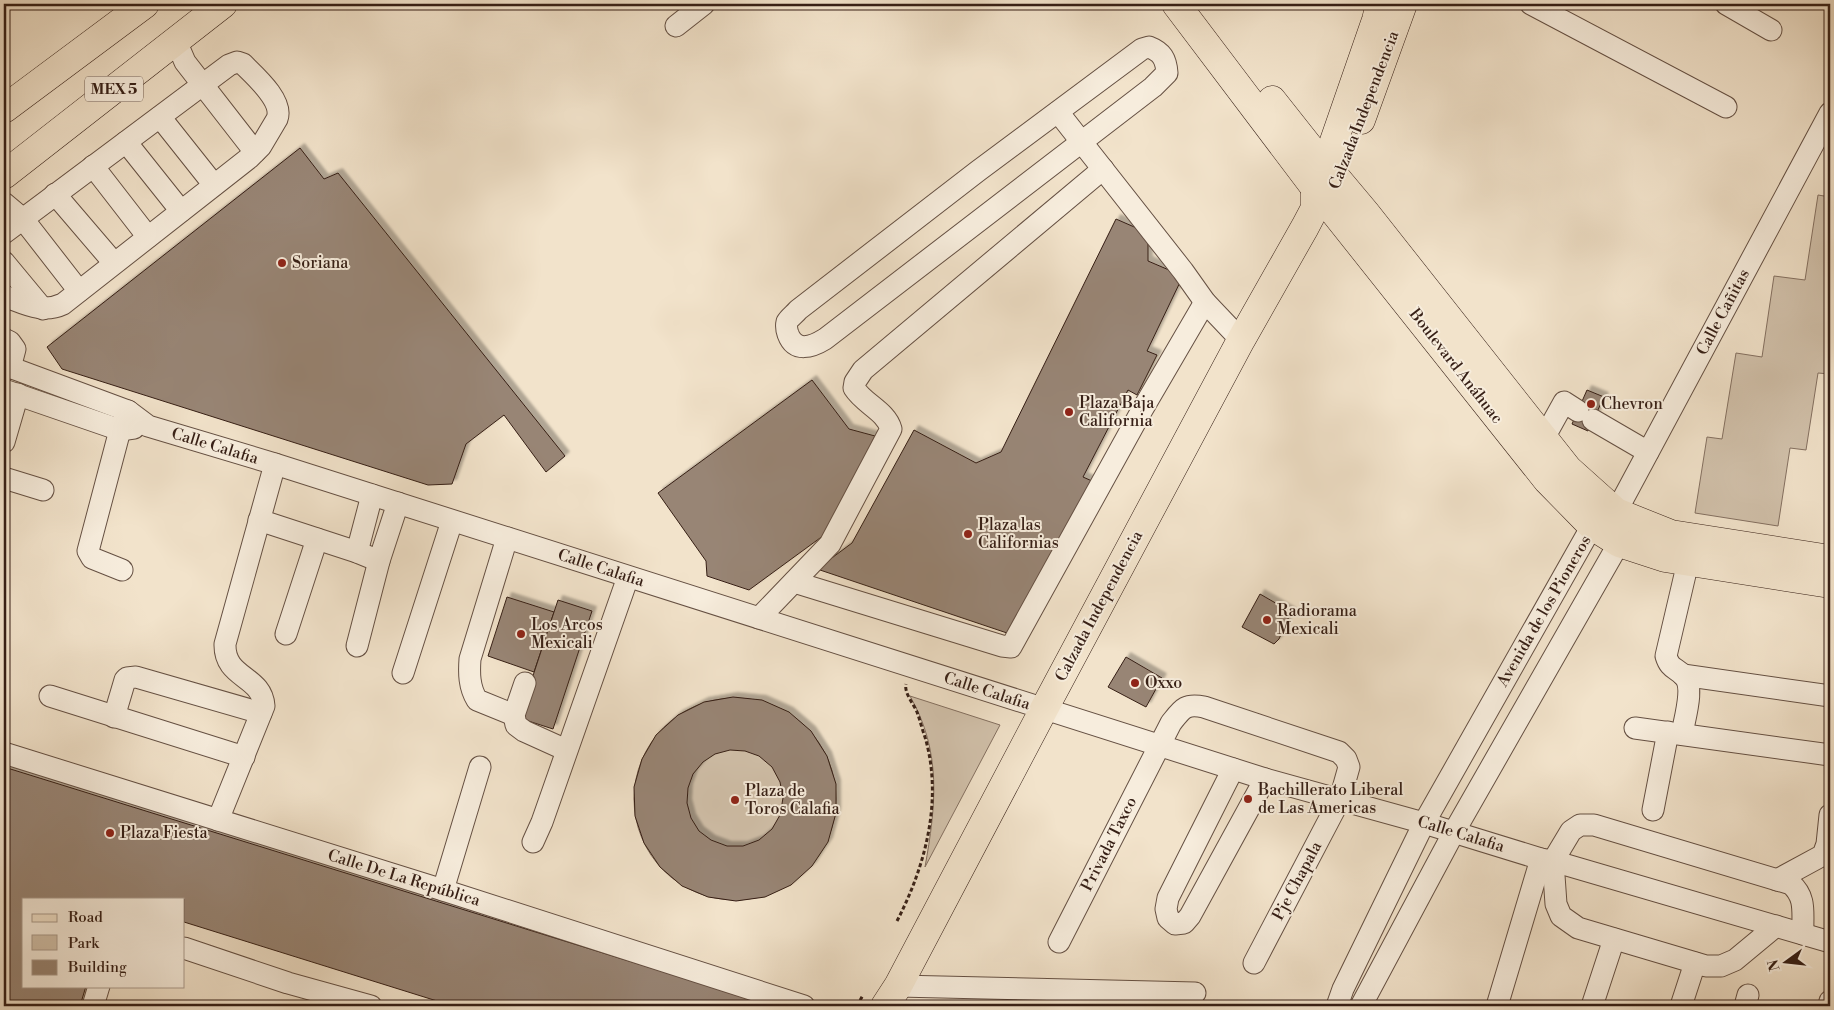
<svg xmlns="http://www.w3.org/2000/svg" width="1834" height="1010" viewBox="0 0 1834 1010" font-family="'Libre Bodoni',serif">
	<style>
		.green { fill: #d2c2ac; stroke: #847061 }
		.building { fill: #988574; stroke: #361f16; fill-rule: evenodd; filter: url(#shadow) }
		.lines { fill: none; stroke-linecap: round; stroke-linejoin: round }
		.minor-casing { stroke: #655043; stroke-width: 23 }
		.major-casing { stroke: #361f16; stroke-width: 29 }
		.path { stroke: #361f16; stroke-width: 3; stroke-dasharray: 4 2.5; stroke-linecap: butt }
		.minor { stroke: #f7eddd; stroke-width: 21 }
		.major { stroke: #f2e3cb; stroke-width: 28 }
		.poi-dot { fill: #8f2418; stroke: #f7eddd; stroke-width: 2 }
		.labels { text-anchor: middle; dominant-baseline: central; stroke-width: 4; stroke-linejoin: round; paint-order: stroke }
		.shield { fill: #f7eddd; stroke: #705d52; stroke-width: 1 }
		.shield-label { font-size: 15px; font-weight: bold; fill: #361f16 }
		.street-label { font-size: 16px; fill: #361f16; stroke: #f7eddd }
		.poi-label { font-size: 16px; fill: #361f16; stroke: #f7eddd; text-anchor: start }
	</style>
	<defs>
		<filter id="shadow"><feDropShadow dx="4.5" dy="-4.5" stdDeviation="1" flood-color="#0004"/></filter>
	</defs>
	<rect width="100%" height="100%" fill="#f2e3cb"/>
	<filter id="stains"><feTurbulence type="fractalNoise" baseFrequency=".004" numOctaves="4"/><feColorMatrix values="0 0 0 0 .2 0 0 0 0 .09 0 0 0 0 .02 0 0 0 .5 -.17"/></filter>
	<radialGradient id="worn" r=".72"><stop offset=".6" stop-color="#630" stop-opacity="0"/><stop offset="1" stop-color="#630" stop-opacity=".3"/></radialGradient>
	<g class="green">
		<polygon points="1818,195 1830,197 1830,374 1818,373 1806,450 1790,448 1778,526 1695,513 1707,437 1722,439 1736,353 1762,357 1774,276 1805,280"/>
		<path d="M 910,696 L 1000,725 L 925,867 C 936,806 942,752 910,696 Z"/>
		<circle cx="735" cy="799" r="101"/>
	</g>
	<g class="building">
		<polygon points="300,148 324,179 338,173 565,456 546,472 504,415 466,444 452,484 428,485 62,369 47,347"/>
		<polygon points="1116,219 1148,233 1148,261 1183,276 1147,351 1157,355 1137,395 1128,390 1083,477 1092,481 1007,633 817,569 852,543 914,430 976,463 1001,452"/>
		<polygon points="812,380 849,429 875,436 831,530 749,590 707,576 706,561 658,493"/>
		<polygon points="1587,390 1604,397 1588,431 1572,424"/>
		<polygon points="1260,594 1291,612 1279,639 1274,644 1242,627"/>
		<polygon points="507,597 554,612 534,672 488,656"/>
		<polygon points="558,600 592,611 553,729 519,718"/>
		<polygon points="1126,657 1162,678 1146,707 1108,687"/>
		<path d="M 733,697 L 762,700 L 789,712 L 811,731 L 827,756 L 836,784 L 836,813 L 828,842 L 812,866 L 791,885 L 765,897 L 736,901 L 708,897 L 682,886 L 660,867 L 644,843 L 635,816 L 634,787 L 642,759 L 656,735 L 678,715 L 704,702 ZM 730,750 L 745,751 L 759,756 L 772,767 L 780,782 L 783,798 L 780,815 L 772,829 L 759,840 L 743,846 L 727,846 L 711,840 L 699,831 L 691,818 L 687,803 L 688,788 L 693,774 L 703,762 L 715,754 Z"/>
		<polygon points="4,767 774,1006 435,1006 437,1001 184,922 184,899 24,899 24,986 86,986 80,1006 4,1006"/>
	</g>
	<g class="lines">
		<g class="minor-casing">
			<g id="minor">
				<polyline points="1531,4 1726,107"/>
				<polyline points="1726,4 1771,30"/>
				<polyline points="676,26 704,4"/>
				<polyline points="176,41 185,62 255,152"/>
				<path d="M 1149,47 C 1162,52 1166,59 1167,73 L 1153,87 L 825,339 C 812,347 795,353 788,334 C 787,331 786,326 787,322 C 789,318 795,314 798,310 L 978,171 L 1142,49 Z"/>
				<polyline points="1058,112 1183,271 1205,302 1241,340"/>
				<polyline points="160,117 214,185"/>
				<polyline points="126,142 181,211"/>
				<polyline points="93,166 148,237"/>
				<polyline points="55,194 114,263"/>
				<polyline points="4,203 23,219 79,291"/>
				<path d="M 4,233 L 229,65 L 237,62 L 243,64 C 255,76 284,101 277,119 L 261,146 L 249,158 L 63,304 C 42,314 24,303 4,296"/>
				<polyline points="4,262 43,309"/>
				<polyline points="4,339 10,342 15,349 10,368"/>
				<polyline points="4,365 128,411 148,426 275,464 1265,779 1424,823 1541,859 1553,861 1830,942"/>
				<polyline points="4,390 120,430 134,428"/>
				<polyline points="1593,420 1648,452"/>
				<polyline points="1544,438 1564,402 1578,411"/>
				<polyline points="4,442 18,394"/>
				<polyline points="4,478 43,490"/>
				<polyline points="1616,512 1830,113"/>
				<polyline points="259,520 357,552 379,561 398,503"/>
				<path d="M 507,538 L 470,659 C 469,673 469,687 477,700 L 514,715"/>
				<polyline points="357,552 372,495"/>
				<polyline points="122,570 92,558 88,551 120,430 128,411"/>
				<polyline points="794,582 1002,646 1011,647 1142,410 1205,302"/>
				<path d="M 759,618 L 830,544 L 891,429 C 886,411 864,404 854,388 L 855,382 L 863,370 L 1103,169"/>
				<polyline points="286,634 317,539"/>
				<polyline points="357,646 379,561"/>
				<polyline points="403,673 452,521"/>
				<polyline points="1683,675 1830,696"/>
				<polyline points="525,683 514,715 516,725 524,731 566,750"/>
				<polyline points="50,696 244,757"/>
				<polyline points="114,717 125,680 127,678 136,677 261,713"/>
				<polyline points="1635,728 1830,755"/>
				<path d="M 1682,734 C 1684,720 1695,687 1684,676 C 1675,667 1670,669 1666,656 L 1688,562"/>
				<polyline points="4,753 443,890 804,1006"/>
				<polyline points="1233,769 1168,898 1166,909 1168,918 1175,924 1184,923 1190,916 1265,779"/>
				<polyline points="1653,810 1668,732"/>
				<path d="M 218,820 L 264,706 C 262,675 224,679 225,644 L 275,464"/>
				<polyline points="533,842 542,822 628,577"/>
				<polyline points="1777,880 1823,855 1827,844 1830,815"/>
				<polyline points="443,890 480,767"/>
				<path d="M 1776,926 L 1735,960 L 1721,966 L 1706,966 L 1578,928 L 1561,916 L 1556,904 L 1553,861 L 1571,831 L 1580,825 L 1594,825 L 1791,884 C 1807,898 1802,914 1803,934"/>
				<path d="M 1059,942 L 1171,723 C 1182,709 1185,703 1204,707 L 1339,752 L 1346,759 L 1349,767 L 1340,799 L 1254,963"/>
				<polyline points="184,948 288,983 371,1006"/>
				<polyline points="898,986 1195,993"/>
				<polyline points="93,1006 99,986"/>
				<polyline points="1337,1006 1343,989 1424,823 1592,526 1605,519"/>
				<polyline points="1361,1006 1454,832 1619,543 1617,527"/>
				<polyline points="1497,1006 1541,859"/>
				<polyline points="1592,1006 1614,939"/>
				<polyline points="1681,1006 1695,963"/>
				<polyline points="1745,1006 1748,995"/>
				<polyline points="1829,1006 1830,1001"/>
			</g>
		</g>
		<g class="major-casing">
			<g id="major">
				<polyline points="1176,4 1315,188 1547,480 1592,526 1619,543 1665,558 1830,584"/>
				<polyline points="1272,100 1325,167 1339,181 1365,212 1568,469 1616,512 1671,534 1830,559"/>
				<polyline points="4,109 145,4"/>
				<polyline points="1361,120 1403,4"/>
				<polyline points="4,175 223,4"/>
				<polyline points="885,1006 898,986 1044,709 1241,340 1305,227 1315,208 1315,188 1325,167 1376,20 1380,4"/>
			</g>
		</g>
		<g class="path">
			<path d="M 897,921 C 926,865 943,799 925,737 C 922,729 920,720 917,712 C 913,703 904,693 906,684"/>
			<polyline points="857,1006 863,995"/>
		</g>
		<use href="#minor" class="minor"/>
		<use href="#major" class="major"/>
	</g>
	<g class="poi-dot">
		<circle cx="282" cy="263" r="5"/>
		<circle cx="1591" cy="404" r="5"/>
		<circle cx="1069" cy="412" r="5"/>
		<circle cx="968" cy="534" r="5"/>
		<circle cx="1267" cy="620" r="5"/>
		<circle cx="521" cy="634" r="5"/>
		<circle cx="1135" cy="683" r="5"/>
		<circle cx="1248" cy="799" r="5"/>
		<circle cx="735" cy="800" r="5"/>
		<circle cx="110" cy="833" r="5"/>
	</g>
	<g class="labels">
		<rect class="shield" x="85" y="76.5" width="58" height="25" rx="4"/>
		<g class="shield-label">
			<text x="114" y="89">MEX 5</text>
		</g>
		<g class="street-label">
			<text transform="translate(1364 110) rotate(-69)">Calzada Independencia</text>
			<text transform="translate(1723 312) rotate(-62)">Calle Cañitas</text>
			<text transform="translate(1456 366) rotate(52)">Boulevard Anáhuac</text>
			<text transform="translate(215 446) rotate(17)">Calle Calafia</text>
			<text transform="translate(601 568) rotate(18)">Calle Calafia</text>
			<text transform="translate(1099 606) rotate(-62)">Calzada Independencia</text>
			<text transform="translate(1544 611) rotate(-60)">Avenida de los Pioneros</text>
			<text transform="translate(987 691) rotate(18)">Calle Calafia</text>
			<text transform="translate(1461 834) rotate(17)">Calle Calafia</text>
			<text transform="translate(1109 844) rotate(-63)">Privada Taxco</text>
			<text transform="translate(404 878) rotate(17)">Calle De La República</text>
			<text transform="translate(1297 881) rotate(-62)">Pje Chapala</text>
		</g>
		<g class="poi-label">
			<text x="292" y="263">Soriana</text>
			<text x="1079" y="403">Plaza Baja<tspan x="1079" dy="18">California</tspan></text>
			<text x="1601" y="404">Chevron</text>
			<text x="978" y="525">Plaza las<tspan x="978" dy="18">Californias</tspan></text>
			<text x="1277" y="611">Radiorama<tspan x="1277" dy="18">Mexicali</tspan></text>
			<text x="531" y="625">Los Arcos<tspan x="531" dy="18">Mexicali</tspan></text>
			<text x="1145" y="683">Oxxo</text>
			<text x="1258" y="790">Bachillerato Liberal<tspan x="1258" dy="18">de Las Americas</tspan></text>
			<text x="745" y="791">Plaza de<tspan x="745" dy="18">Toros Calafia</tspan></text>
			<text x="120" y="833">Plaza Fiesta</text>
		</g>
	</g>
	<rect width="1834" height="1010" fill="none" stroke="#f2e3cb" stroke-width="20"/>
	<rect x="5" y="5" width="1824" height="1000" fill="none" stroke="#361f16" stroke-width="2.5"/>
	<rect x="10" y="10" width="1814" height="990" fill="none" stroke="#361f16"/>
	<rect x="22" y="898" width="162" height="90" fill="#f7eddd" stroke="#aa9b8d"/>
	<rect x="32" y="914" width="25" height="8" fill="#f2e3cb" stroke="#aa9b8d"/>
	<text x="68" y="922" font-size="15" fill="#361f16">Road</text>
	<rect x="32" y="935" width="25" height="15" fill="#d2c2ac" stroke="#aa9b8d"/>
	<text x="68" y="948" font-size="15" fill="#361f16">Park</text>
	<rect x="32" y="960" width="25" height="15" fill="#988574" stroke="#aa9b8d"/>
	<text x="68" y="972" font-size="15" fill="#361f16">Building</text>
	<g transform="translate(1786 962) rotate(255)" stroke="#f7eddd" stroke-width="4" paint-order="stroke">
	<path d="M0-4L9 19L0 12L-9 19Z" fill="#361f16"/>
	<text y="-8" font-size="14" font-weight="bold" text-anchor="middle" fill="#361f16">N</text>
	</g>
	<rect width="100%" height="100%" filter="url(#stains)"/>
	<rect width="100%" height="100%" fill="url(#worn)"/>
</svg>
